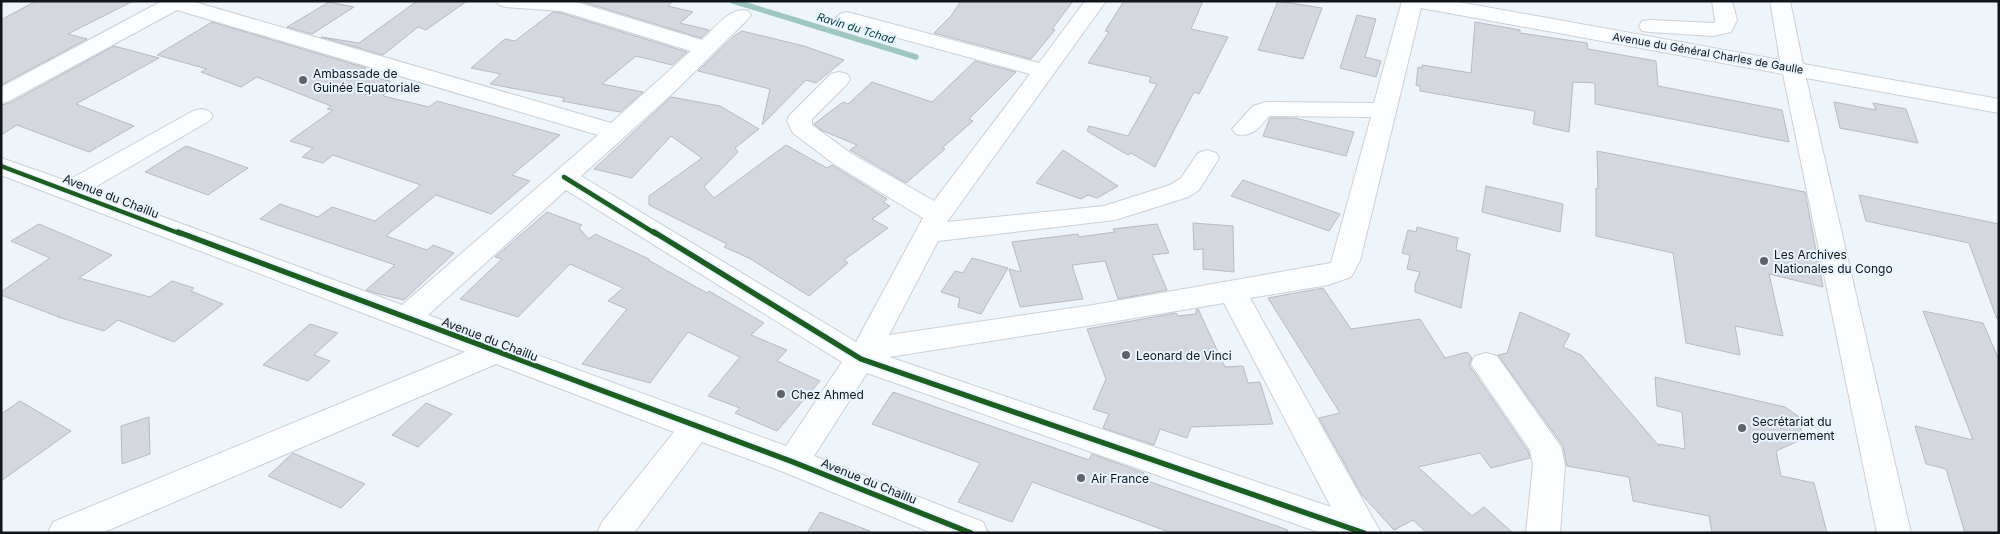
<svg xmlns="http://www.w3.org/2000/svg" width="2000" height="534" viewBox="0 0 2000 534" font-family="Inter,sans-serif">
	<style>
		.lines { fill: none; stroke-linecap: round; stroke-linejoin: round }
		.stream { stroke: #9cc8c0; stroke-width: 5.5 }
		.building { fill: #d4d7dd; stroke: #b7bac0 }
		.minor-casing { stroke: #cad0d4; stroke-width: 2 }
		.minor { fill: #fcfdfe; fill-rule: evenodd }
		.cycleway-far1-casing { stroke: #e8f4ff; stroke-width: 7 }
		.cycleway-casing { stroke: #e8f4ff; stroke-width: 9 }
		.cycleway-far1 { stroke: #1b5e20; stroke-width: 4.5 }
		.cycleway { stroke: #1b5e20; stroke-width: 5.5 }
		.poi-dot { fill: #5d6368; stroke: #e8f4ff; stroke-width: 2 }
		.labels { text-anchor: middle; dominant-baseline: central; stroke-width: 4; stroke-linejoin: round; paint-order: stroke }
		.far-water-label { font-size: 11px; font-style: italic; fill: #003930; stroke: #e8f4ff }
		.far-street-label { font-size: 11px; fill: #101519; stroke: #e8f4ff }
		.poi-label { font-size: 12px; fill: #101519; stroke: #e8f4ff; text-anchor: start }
		.street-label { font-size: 12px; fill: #101519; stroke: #e8f4ff }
	</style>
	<rect width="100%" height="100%" fill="#edf4fa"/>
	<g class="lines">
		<polyline class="stream" points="733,1 916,57"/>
	</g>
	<g class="building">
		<polygon points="36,1 133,1 68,34 87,39 1,85 1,20"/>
		<polygon points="417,1 467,1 426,30 418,27 383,55 321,37 359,43"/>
		<polygon points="580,1 673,1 668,6 693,12 680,23 709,30 701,38"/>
		<polygon points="961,1 1073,1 1052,29 1055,30 1031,59 934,33 951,16"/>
		<polygon points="1124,1 1203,1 1191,29 1228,37 1199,94 1194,92 1155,167 1131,153 1128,155 1087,131 1089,126 1128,136 1157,84 1149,82 1151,77 1088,63 1109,32 1105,31"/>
		<polygon points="1278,1 1322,8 1303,59 1258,50"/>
		<polygon points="329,2 354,7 312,34 287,27"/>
		<polygon points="553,12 561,13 687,52 672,65 636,56 602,84 643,92 620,112 562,101 565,98 490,84 501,74 471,68 505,39 515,41"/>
		<polygon points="1357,15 1376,19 1365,57 1381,61 1376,77 1340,68"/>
		<polygon points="212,22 366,68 359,74 390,81 387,92 383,96 429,107 437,101 560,135 512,175 530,181 491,214 436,195 386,236 427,250 433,245 454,253 404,300 375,293 366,290 395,265 260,219 280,204 318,217 332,207 375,221 421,185 333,155 323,163 302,157 313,148 290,141 333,110 327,109 331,106 257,77 241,87 201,72 207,69 157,55"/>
		<polygon points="1475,22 1520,30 1520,33 1587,43 1588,49 1656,61 1658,86 1782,110 1789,142 1595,104 1595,83 1573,82 1569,132 1533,124 1535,111 1420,91 1420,86 1416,85 1418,67 1422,68 1422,65 1471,73"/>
		<polygon points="742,31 804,46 844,60 816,83 806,80 762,125 770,89 698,71 734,36"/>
		<polygon points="114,46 159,58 76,104 134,126 89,152 17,125 1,135 1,105 10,103"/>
		<polygon points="975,61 1016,72 969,119 973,121 942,148 945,149 906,183 850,150 857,145 821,130 814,124 843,102 848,104 872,82 932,102"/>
		<polygon points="671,97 720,106 759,129 735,148 738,152 704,187 714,198 786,145 827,168 832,165 887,199 883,202 890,206 872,219 888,228 844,260 848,263 809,296 749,258 724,247 727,244 649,205 649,196 702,158 671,136 632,178 594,169"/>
		<polygon points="1834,102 1876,110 1873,103 1906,109 1918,143 1840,128"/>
		<polygon points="1270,118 1295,118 1354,132 1346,156 1263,136"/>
		<polygon points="186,146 209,154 248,168 208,195 145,172"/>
		<polygon points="1063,150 1118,186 1097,198 1088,195 1081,199 1036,183"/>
		<polygon points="1597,151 1805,192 1823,287 1769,274 1783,336 1735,326 1740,355 1686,343 1673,253 1596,236 1596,188 1598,189"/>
		<polygon points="1243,180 1340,214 1329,231 1231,196"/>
		<polygon points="1486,186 1563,204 1560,232 1482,212"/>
		<polygon points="1859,195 1999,224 1999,319 1997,319 1969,243 1866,221"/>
		<polygon points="547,212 582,225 579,228 589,239 595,234 649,259 648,260 707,293 709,291 764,323 751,335 787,350 777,361 820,381 777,431 735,413 740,408 708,396 740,357 688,332 650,383 582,364 627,309 608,301 623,288 570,264 518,317 460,299 502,259 495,257"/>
		<polygon points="1193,223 1233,226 1234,272 1203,269 1203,249 1194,250"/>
		<polygon points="39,224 112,255 79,278 150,297 172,281 194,288 191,291 223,304 174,342 118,320 104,331 58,317 59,317 1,295 1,292 50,258 11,241"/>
		<polygon points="1157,224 1169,253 1152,255 1167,290 1118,299 1105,261 1072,265 1083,299 1020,307 1009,269 1021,272 1012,242 1078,234 1079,237 1115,232 1113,229"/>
		<polygon points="1417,227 1458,238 1456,250 1470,254 1461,308 1415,292 1415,285 1420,272 1407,269 1410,255 1402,253 1408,230 1416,232"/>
		<polygon points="972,258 1008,268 981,314 958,307 960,298 941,292 955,271 963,273"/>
		<polygon points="1323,288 1351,329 1420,319 1445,358 1467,352 1472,358 1469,365 1528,451 1530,458 1491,468 1480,453 1418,467 1472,516 1484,507 1513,533 1427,533 1413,520 1394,530 1362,495 1319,418 1340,413 1268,298"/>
		<polygon points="1198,309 1225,367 1243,366 1248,383 1260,382 1273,424 1191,427 1187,438 1160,429 1154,445 1103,428 1109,414 1093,409 1106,379 1087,329 1176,313 1178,316 1196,314 1196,310"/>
		<polygon points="1923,311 1983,323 1999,360 1999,533 1965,533 1946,469 1926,464 1915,426 1973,440"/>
		<polygon points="1520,312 1570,334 1563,347 1581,355 1659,446 1659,444 1685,449 1682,412 1657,406 1655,377 1785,407 1798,416 1803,439 1776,451 1781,476 1814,483 1827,533 1712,533 1709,516 1633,501 1629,477 1567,466 1563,446 1498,355 1507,353"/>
		<polygon points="310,324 338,333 314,355 330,361 308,381 263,365"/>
		<polygon points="893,392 1089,460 1092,454 1144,473 1142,479 1288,530 1287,533 1172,533 1032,482 1012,522 958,502 980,463 872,424"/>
		<polygon points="20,401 71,431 1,481 1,414"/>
		<polygon points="426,403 452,414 418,447 392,435"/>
		<polygon points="149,417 150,454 122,464 121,426"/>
		<polygon points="293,453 365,484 341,508 268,476"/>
		<polygon points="820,512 870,531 869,533 807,533"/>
	</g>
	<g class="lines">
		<g class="minor-casing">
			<g id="minor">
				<path d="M 162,1 L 191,1 L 611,123 L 691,51 L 561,11 L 506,7 L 499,5 L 496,1 L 573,1 L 702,40 C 715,28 730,6 748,11 L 751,15 L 748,19 L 673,93 L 581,176 L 856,342 L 923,218 L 834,164 L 793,133 L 787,121 L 789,116 L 831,74 L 839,72 L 847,74 L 850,79 L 847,84 L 812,119 L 812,125 L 852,154 L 934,201 L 1030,74 L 840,22 L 836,18 L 840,14 L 847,12 L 1039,63 L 1085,1 L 1106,1 L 947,222 L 1104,206 L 1170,185 L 1181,178 L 1198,153 L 1207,150 L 1216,153 L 1219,158 L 1199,190 L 1188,197 L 1115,220 L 938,241 L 889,335 L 1093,305 L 1331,263 L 1371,117 L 1269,116 C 1259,128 1252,138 1236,134 L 1232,129 L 1253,106 L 1266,102 L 1374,103 L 1402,1 L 1453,1 L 1780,60 L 1770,1 L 1790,1 L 1803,64 L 1999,99 L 1999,113 L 1806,78 L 1911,533 L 1877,533 L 1783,74 L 1421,8 L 1360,261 L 1351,277 L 1328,285 L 1250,298 L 1381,533 L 1321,533 L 867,373 L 814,456 L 983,522 L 988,533 L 932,533 L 781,471 L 702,442 L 634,533 L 597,533 L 602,522 L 674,432 L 496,364 L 102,533 L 48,533 L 53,522 L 465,352 L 1,175 L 1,158 L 67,181 L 193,111 L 201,109 L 209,111 L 213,116 L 209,121 L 90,190 L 402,305 L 598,135 L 177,10 L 9,101 L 1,103 L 1,87 ZM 566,190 L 842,362 L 786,446 L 428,315 ZM 1224,303 L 1331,507 L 889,357 L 1093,325 Z"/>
				<polygon points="1712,1 1732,1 1737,20 1731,32 1713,36 1650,32 1642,31 1639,26 1642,21 1650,20 1714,23 1715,20"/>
				<polygon points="1486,353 1497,356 1561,447 1565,465 1560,533 1526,533 1533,465 1530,450 1471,364 1475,356"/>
			</g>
		</g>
		<use href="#minor" class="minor"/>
		<g class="cycleway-far1-casing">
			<g id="cycleway-far1">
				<polyline points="1,166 181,234"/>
				<polyline points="564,177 656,234"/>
			</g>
		</g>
		<g class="cycleway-casing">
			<g id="cycleway">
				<polyline points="178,232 793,462 971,533"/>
				<polyline points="654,232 861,359 1364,533"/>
			</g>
		</g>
		<use href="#cycleway-far1" class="cycleway-far1"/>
		<use href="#cycleway" class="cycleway"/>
	</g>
	<g class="poi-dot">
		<circle cx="303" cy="80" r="5"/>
		<circle cx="1764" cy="261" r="5"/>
		<circle cx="1126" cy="355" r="5"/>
		<circle cx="781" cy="394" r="5"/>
		<circle cx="1742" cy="428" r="5"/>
		<circle cx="1081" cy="478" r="5"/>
	</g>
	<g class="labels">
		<g class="far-water-label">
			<text transform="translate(856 28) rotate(17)">Ravin du Tchad</text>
		</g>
		<g class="far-street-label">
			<text transform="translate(1708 53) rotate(10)">Avenue du Général Charles de Gaulle</text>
		</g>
		<g class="poi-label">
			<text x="313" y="73">Ambassade de<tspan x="313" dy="14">Guinée Equatoriale</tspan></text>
			<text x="1774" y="254">Les Archives<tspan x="1774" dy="14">Nationales du Congo</tspan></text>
			<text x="1136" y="355">Leonard de Vinci</text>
			<text x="791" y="394">Chez Ahmed</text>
			<text x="1752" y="421">Secrétariat du<tspan x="1752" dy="14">gouvernement</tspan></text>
			<text x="1091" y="478">Air France</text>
		</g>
		<g class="street-label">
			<text transform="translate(111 196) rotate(21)">Avenue du Chaillu</text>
			<text transform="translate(490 339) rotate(21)">Avenue du Chaillu</text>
			<text transform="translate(869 481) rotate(22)">Avenue du Chaillu</text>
		</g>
	</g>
	<rect width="2000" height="534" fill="none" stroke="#101519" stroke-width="5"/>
</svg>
